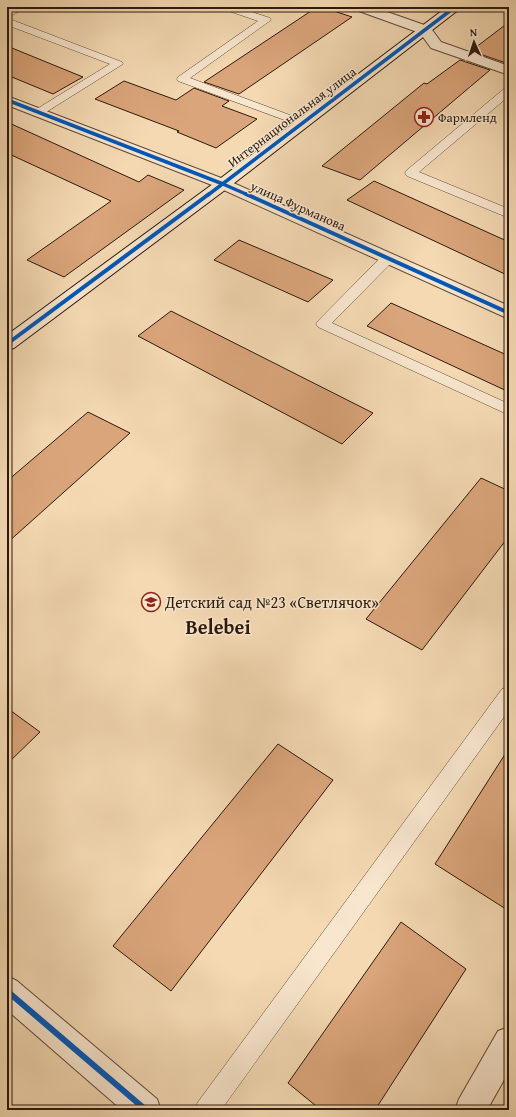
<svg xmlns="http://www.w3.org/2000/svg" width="516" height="1117" viewBox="0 0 516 1117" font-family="'Gentium Book Plus',serif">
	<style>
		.building { fill: #dba57b; stroke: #2c190a }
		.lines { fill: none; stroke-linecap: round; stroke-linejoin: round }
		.lane-casing { stroke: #5e4934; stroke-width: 1 }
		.street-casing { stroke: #5e4934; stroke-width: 2 }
		.secondary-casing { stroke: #2c190a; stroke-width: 2 }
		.lane { fill: #f8e6ce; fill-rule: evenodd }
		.street { fill: #f8e6ce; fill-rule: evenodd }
		.secondary { fill: #f8e6ce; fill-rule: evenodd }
		.cycleway-far2-casing { stroke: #f8e6ce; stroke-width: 5 }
		.cycleway-far1-casing { stroke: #f8e6ce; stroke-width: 6 }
		.cycleway-casing { stroke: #f8e6ce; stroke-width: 9 }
		.cycleway-far2 { stroke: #0057b8; stroke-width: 3.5 }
		.cycleway-far1 { stroke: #0057b8; stroke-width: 4 }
		.cycleway { stroke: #0057b8; stroke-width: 6 }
		.labels { text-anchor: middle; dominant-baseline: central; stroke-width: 3; stroke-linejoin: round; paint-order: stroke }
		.far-street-label { font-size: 13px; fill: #2c190a; stroke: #f8e6ce }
		.far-poi-label { font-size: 13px; fill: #2c190a; stroke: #f8e6ce; text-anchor: start }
		.poi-label { font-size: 16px; fill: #2c190a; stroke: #f8e6ce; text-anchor: start }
		.district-label { font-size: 20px; font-weight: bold; fill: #2c190a; stroke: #f8e6ce }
	</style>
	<rect width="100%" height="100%" fill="#f4d9b3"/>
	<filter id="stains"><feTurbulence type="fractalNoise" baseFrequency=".005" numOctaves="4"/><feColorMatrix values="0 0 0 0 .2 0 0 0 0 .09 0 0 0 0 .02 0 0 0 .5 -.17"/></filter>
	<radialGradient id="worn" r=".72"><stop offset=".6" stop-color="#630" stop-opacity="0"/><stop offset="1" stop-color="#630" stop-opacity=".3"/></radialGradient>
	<g class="building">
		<polygon points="317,7 322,7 352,17 239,94 204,82"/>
		<polygon points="509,22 509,64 471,51"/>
		<polygon points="7,46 83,77 53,94 7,75"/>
		<polygon points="460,60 490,70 360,180 322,166 424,83 427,84"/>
		<polygon points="124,81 176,100 194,88 229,101 222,106 257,119 216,148 177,132 179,131 95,99"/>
		<polygon points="7,122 139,182 148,175 184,190 64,277 27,260 111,201 7,153"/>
		<polygon points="374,181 509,242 509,276 347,200"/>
		<polygon points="239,240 333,280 308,302 214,260"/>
		<polygon points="391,303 509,356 509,392 367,326"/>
		<polygon points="171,311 373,413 342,444 138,336"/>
		<polygon points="88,412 130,433 7,543 7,481"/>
		<polygon points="481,478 509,491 509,536 422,650 366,619"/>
		<polygon points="7,708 40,732 7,764"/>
		<polygon points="278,744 333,780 171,991 113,946"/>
		<polygon points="509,748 509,911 435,864"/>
		<polygon points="401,922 466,969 375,1110 321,1110 288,1083"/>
	</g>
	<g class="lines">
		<g class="lane-casing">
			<g id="lane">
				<polygon points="14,7 27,7 7,18 122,62 123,64 43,114 35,114 33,112 35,110 110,64 7,25 7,11"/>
				<polygon points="222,7 237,7 270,18 271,20 190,78 306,121 308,123 306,125 298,125 178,81 177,79 178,77 258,21 223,9"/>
				<polygon points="509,87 509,96 419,172 509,209 509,218 407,176 405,173 407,170 505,88"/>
				<polygon points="388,254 393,255 395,258 393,261 332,323 509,404 509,415 318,327 316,324 318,321 383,255"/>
				<polygon points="509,687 509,710 221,1110 194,1110 198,1102 502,689"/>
			</g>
		</g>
		<g class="street-casing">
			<g id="street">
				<polygon points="354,7 373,7 430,27 441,42 509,66 509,75 431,48 420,33 356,10"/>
				<polygon points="7,96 229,181 509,306 509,319 217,187 7,105"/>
				<polygon points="7,976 17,981 157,1099 161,1110 122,1110 7,1010"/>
				<polygon points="509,1027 509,1071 487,1110 455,1110 459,1099 498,1031"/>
			</g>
		</g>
		<g class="secondary-casing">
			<polygon id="secondary" points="447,7 462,7 229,187 14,348 7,350 7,335 217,181"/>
		</g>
		<use href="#lane" class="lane"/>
		<use href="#street" class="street"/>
		<use href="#secondary" class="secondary"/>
		<g class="cycleway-far2-casing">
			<g id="cycleway-far2">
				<polyline points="7,100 223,184 248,195"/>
				<polyline points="208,195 455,7"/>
			</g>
		</g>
		<g class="cycleway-far1-casing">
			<g id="cycleway-far1">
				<polyline points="246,194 509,313"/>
				<polyline points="7,344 209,194"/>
			</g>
		</g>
		<g class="cycleway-casing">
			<polyline id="cycleway" points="7,991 146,1110"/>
		</g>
		<use href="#cycleway-far2" class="cycleway-far2"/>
		<use href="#cycleway-far1" class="cycleway-far1"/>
		<use href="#cycleway" class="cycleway"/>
	</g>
	<defs>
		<g id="pharmacy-ring" transform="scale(1)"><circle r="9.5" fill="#f8e6ce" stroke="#8f2418" stroke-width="1.5"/><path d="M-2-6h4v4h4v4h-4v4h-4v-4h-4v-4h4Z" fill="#8f2418"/></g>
		<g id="school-ring" transform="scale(1)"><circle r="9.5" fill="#f8e6ce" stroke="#8f2418" stroke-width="1.5"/><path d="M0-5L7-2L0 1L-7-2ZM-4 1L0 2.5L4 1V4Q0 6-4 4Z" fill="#8f2418"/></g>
	</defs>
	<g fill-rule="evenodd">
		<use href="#pharmacy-ring" x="424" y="117"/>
		<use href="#school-ring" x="151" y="602"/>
	</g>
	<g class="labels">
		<g class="far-street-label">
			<text transform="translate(292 117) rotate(-37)">Интернациональная улица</text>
			<text transform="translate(298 206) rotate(24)">улица Фурманова</text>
		</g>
		<g class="far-poi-label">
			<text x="438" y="117">Фармленд</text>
		</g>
		<g class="poi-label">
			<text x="165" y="602">Детский сад №23 «Светлячок»</text>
		</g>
		<g class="district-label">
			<text x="218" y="626">Belebei</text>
		</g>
	</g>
	<rect width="516" height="1117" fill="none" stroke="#f4d9b3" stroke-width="24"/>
	<rect x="8" y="8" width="500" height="1101" fill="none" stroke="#2c190a" stroke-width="2"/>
	<rect x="12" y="12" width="492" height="1093" fill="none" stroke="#2c190a"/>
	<g transform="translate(474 42) rotate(357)" stroke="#f8e6ce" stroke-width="3" paint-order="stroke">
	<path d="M0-3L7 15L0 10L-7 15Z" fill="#2c190a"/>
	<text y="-6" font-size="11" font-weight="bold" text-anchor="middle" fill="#2c190a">N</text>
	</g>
	<rect width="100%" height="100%" filter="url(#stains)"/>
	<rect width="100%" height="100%" fill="url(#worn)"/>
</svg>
